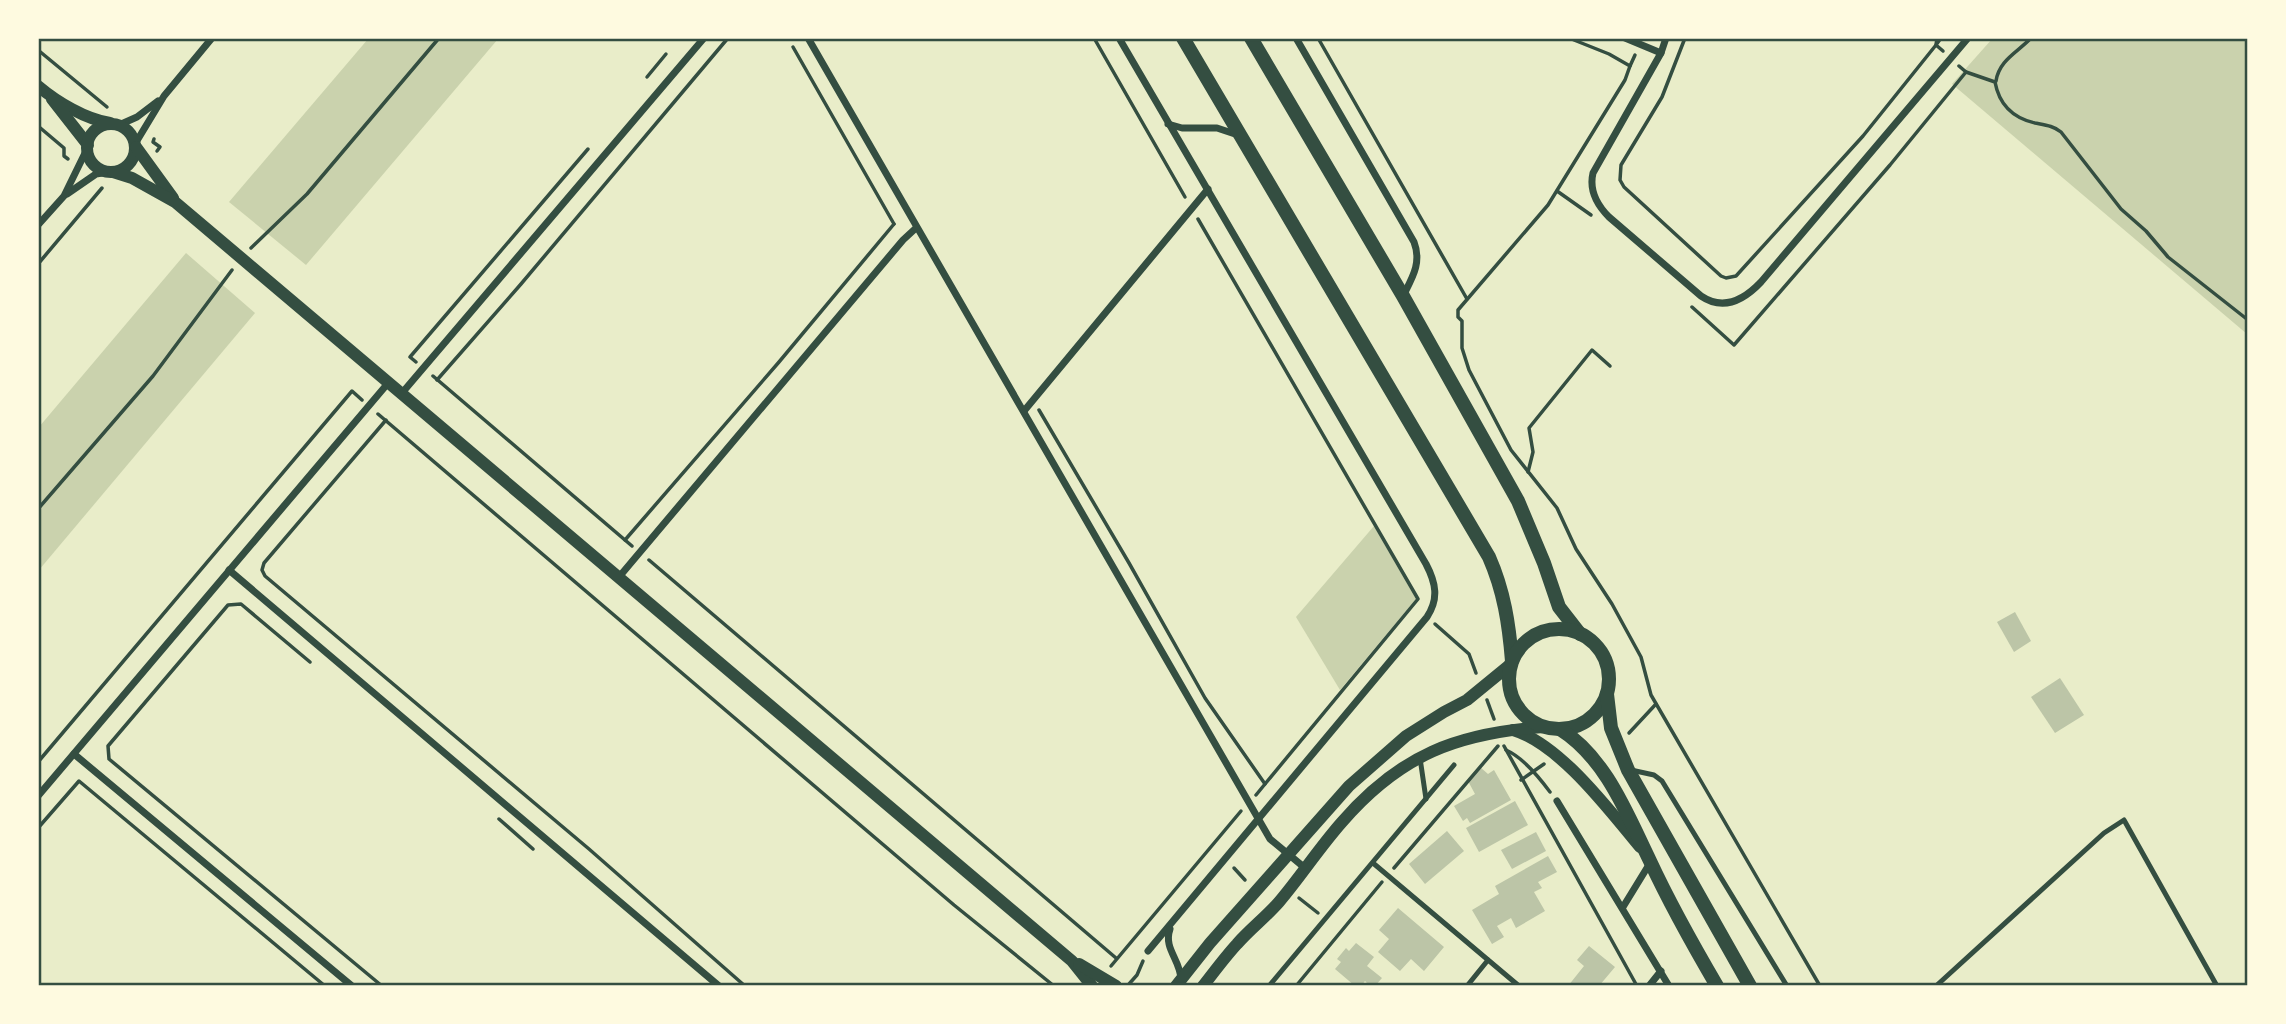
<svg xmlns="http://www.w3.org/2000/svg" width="2286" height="1024" viewBox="0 0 2286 1024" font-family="'Roboto Condensed',sans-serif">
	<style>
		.green { fill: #cad2ad }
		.building { fill: #bcc5a7 }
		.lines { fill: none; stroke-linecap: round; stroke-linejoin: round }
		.path { stroke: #344e41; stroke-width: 3.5 }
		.service { stroke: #344e41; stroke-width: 5 }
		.minor { stroke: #344e41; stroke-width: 7 }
		.tertiary { stroke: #344e41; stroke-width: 12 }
		.secondary { stroke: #344e41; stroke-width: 14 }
		.neatline { fill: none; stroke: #344e41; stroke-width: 2.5 }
	</style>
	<rect width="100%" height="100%" fill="#e9edc9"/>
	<g class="green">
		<polygon points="368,39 498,39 306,265 229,202"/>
		<polygon points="1992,39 2247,39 2247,334 1952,84"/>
		<polygon points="186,253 255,313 39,570 39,427"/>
		<polygon points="1374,526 1416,599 1340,690 1296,617"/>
	</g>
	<g class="building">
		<polygon points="2015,612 2031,641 2014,652 1997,622"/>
		<polygon points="2060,678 2084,715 2055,733 2031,697"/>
		<polygon points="1480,767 1488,774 1494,770 1511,800 1470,823 1467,818 1463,821 1454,806 1475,794 1468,781"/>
		<polygon points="1515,801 1528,825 1479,852 1466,828"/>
		<polygon points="1447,831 1464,851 1425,884 1409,864"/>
		<polygon points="1536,832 1546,851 1512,869 1501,850"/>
		<polygon points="1548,856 1557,872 1538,882 1542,888 1534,892 1545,911 1516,928 1511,918 1497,926 1504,937 1492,944 1472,910 1499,894 1495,886"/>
		<polygon points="1398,908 1444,947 1424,971 1411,959 1400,971 1378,952 1389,939 1379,930"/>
		<polygon points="1356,943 1374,957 1367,966 1382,978 1375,986 1370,986 1365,981 1361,986 1355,986 1335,969 1341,962 1337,959 1346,948 1349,951"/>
		<polygon points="1589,946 1615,967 1599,986 1568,986 1584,966 1577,960"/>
	</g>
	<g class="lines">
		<g class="path">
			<polyline points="1094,38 1185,197"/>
			<polyline points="1318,38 1467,299"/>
			<polyline points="1569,38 1609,54 1630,66 1635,55"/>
			<polyline points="1685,38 1662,97 1621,165 1620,180 1624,187 1721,276 1726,278 1736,276 1863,136 1936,45 1937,38"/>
			<polyline points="1941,38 1936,45 1943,51"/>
			<polyline points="793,47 894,224"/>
			<polyline points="38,50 107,107"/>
			<polyline points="1630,66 1625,80 1548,205 1458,310 1458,317 1462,321 1462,348 1469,370 1511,450 1557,508 1576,549 1612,604 1641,657 1651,695 1820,986"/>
			<path d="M 1959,66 L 1966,72 L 1995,82 C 1999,104 2013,118 2035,123 C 2045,125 2054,126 2061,132 L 2121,209 L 2146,231 L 2168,257 L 2248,320"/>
			<polyline points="647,77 666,54"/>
			<path d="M 1996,81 C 1999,60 2018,52 2031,38"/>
			<polyline points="38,126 64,148 64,156 68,159"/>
			<polyline points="154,139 153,142 160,147 157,151"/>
			<polyline points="1557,191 1591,215"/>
			<polyline points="1198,219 1418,599 1265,784"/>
			<polyline points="251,248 307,194 439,38"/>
			<polyline points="38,264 102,188"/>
			<polyline points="1692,307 1734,345 1890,165 1966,72"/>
			<polyline points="416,362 410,357 588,149"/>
			<polyline points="433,376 632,546"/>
			<polyline points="437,380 521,284 728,38"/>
			<polyline points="1039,410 1129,563 1205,698 1265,784 1256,795"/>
			<polyline points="378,414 954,905 1054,986"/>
			<polyline points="386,420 264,563 262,570 265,576 589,849 745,986"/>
			<polyline points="1528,472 1533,452 1529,428 1592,350 1610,366"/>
			<polyline points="38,509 153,376 232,270"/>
			<polyline points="625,540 779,362 894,224"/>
			<polyline points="649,560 1116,958"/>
			<polyline points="1435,624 1469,654 1476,673"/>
			<polyline points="310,662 241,604 228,605 108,746 109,759 382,986"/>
			<polyline points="1487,700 1494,719"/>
			<polyline points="1629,733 1656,704"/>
			<polyline points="1504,746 1637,986"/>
			<path d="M 1506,750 C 1524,758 1539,777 1550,792"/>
			<polyline points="38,762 352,391 362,400"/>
			<polyline points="1521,780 1544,764"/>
			<polyline points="499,819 533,849"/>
			<polyline points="38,828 79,781 325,986"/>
			<polyline points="1234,868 1245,880"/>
			<polyline points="1394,868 1498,746"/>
			<polyline points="1299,898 1318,913"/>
			<polyline points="1111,966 1241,811"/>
			<polyline points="1129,984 1137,975 1143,961"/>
			<polyline points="1296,986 1382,882"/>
		</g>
		<g class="service">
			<polyline points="1420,758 1426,799"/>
			<polyline points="1631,770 1654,775 1662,781 1787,986"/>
			<polyline points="1373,863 1519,986"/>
			<polyline points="1269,986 1454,765"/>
			<polyline points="1467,986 1488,960"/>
			<polyline points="1936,986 2104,833 2124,820 2217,986"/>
		</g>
		<g class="minor">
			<polyline points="808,38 1259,820 1270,839 1305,868"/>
			<path d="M 1119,38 L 1426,564 C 1436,583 1439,599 1427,617 L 1148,951"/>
			<path d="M 1296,38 L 1414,242 C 1422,263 1412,278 1403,296"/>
			<polyline points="1625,38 1661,53"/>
			<path d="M 1666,38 L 1661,53 L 1593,173 C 1589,190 1597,205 1609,217 L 1701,296 C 1723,311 1744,300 1761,282 L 1968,38"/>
			<polyline points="1168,124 1182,128 1217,128 1238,135"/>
			<polyline points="119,125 137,117 158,101"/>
			<polyline points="135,144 164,96 212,38"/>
			<polyline points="67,194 96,174 109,172"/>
			<polyline points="38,225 64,196 87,149"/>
			<polyline points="402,393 704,38"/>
			<polyline points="1024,411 1208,189"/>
			<polyline points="229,570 719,986"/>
			<polyline points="619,577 903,240 916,228"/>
			<polyline points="74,754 352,986"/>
			<polyline points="38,796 389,382"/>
			<polyline points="1557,801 1669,986"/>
			<polyline points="1623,907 1650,863"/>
			<path d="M 1170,929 C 1163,949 1181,960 1181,980"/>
			<polyline points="1649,986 1661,971"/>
		</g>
		<g class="tertiary">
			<path d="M 38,86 C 57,102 85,119 110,123"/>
			<polyline points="52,99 88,145"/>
			<circle cx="111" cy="148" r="24"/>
			<polyline points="136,147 173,198"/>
			<polyline points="113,172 132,178 175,202 1072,961 1092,986"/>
			<path d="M 1513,730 C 1560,744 1609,810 1640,847"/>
			<polyline points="1079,964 1116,986"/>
			<polyline points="1176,986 1210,943 1349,786 1406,736 1444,712 1467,700 1511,664"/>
			<path d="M 1203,986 C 1214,972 1225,957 1237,944 C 1250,929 1266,917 1279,902 C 1301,876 1319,848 1342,822 C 1400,755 1457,733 1544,727"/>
		</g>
		<g class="secondary">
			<path d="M 1183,38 L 1489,557 C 1504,591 1509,624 1512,661"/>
			<polyline points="1251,38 1403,296 1518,501 1544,563 1559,607 1580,634"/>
			<circle cx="1559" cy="679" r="50"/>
			<polyline points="1607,694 1611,728 1628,770 1750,986"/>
			<path d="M 1560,729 C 1606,758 1627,814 1650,861 C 1670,904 1693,945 1717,986"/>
		</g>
	</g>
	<rect width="2286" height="1024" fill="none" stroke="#fefae0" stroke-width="80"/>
	<rect x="40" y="40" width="2206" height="944" class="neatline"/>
</svg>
